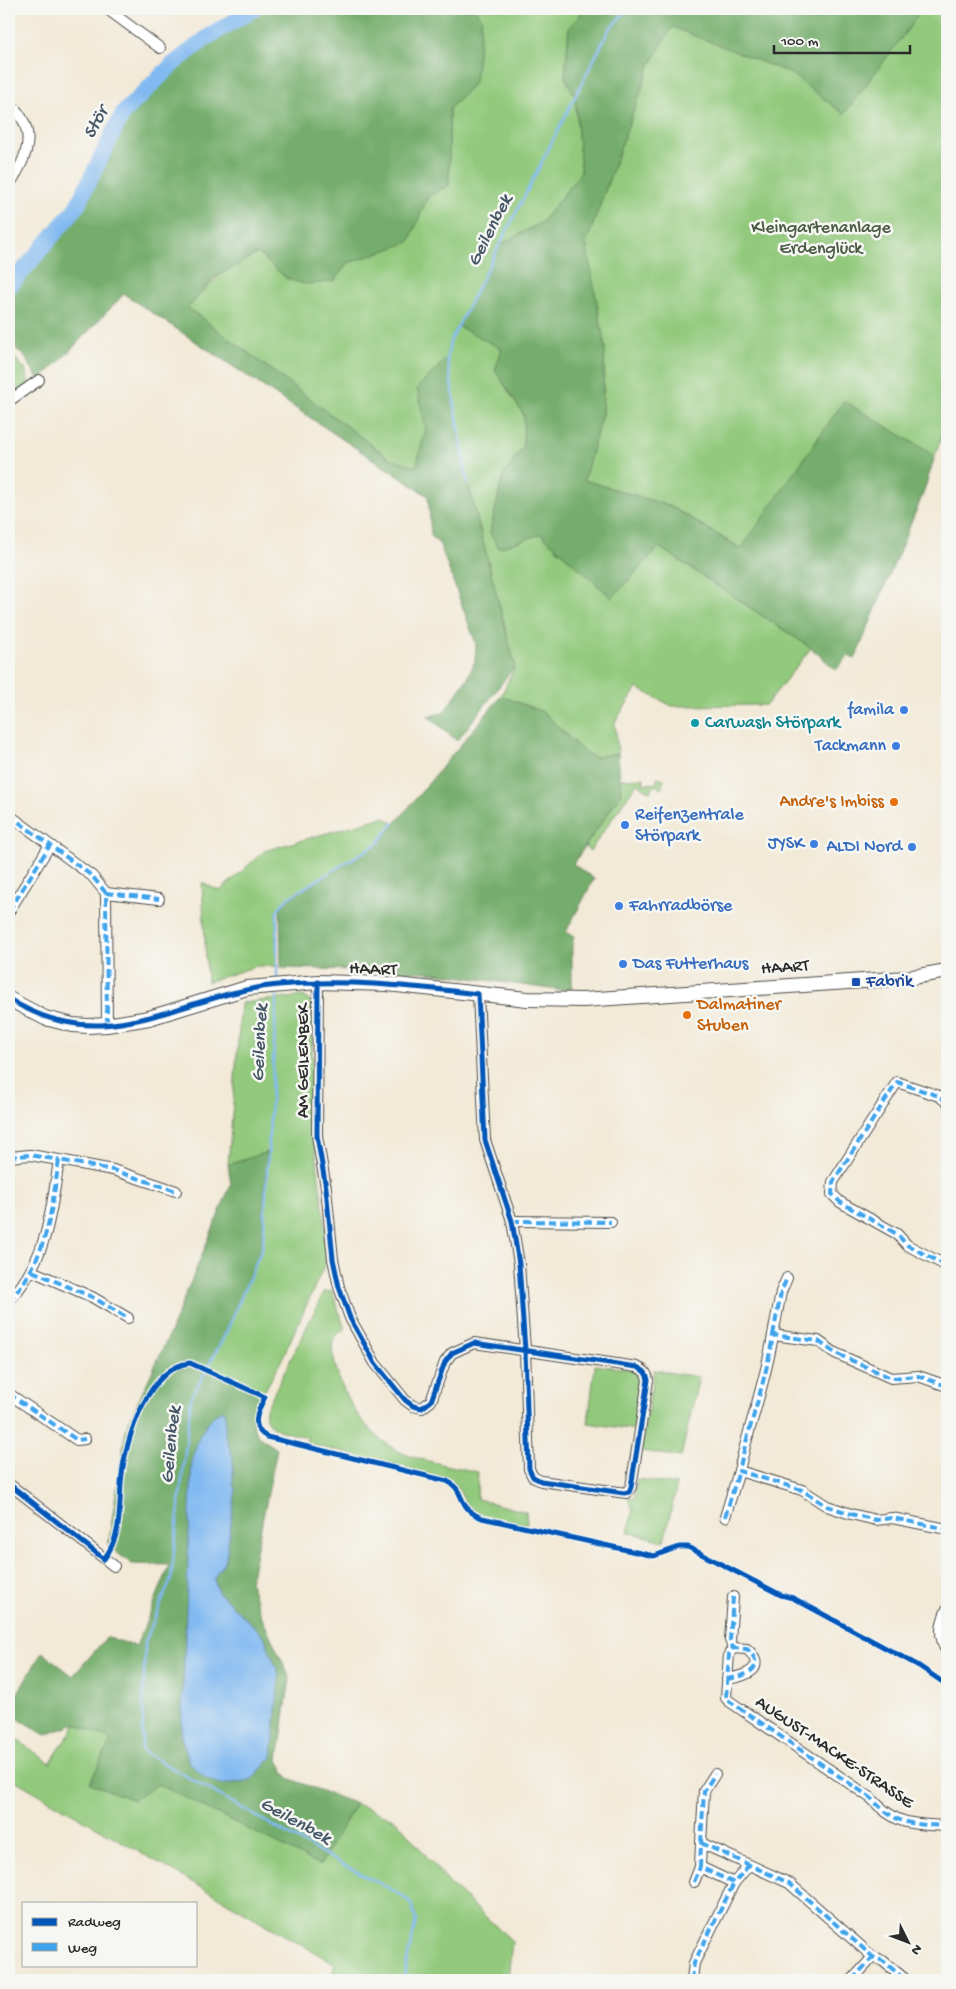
<svg xmlns="http://www.w3.org/2000/svg" width="956" height="1989" viewBox="0 0 956 1989" font-family="'Gochi Hand',sans-serif">
	<style>
		.green { fill: #92c97c; stroke: #5e7a54 }
		.forest { fill: #75ad6c; stroke: #506c4c; fill-rule: evenodd }
		.water { fill: #81b9f1; stroke: #56728e }
		.lines { fill: none; stroke-linecap: round; stroke-linejoin: round }
		.stream { stroke: #81b9f1; stroke-width: 2.5 }
		.river { stroke: #81b9f1; stroke-width: 16 }
		.street-casing { stroke: #494845; stroke-width: 12 }
		.secondary-casing { stroke: #494845; stroke-width: 16 }
		.street { stroke: #fff; stroke-width: 10 }
		.secondary { stroke: #fff; stroke-width: 14 }
		.quiet { stroke: #3ea3eb; stroke-width: 4; stroke-dasharray: 8 4; stroke-linecap: butt }
		.cycleway-casing { stroke: #f6f6f2; stroke-width: 8 }
		.cycleway { stroke: #0057b8; stroke-width: 5 }
		.shop-dot { fill: #3f7fe0; stroke: #f6f6f2; stroke-width: 2 }
		.culture-dot { fill: #0f9aa8; stroke: #f6f6f2; stroke-width: 2 }
		.food-dot { fill: #e8710a; stroke: #f6f6f2; stroke-width: 2 }
		.transit-dot { fill: #1a4fb4; stroke: #f6f6f2; stroke-width: 2 }
		.labels { text-anchor: middle; dominant-baseline: central; stroke-width: 5; stroke-linejoin: round; paint-order: stroke }
		.park-label { font-size: 18px; fill: #4a5a43; stroke: #f6f6f2 }
		.shop-label { font-size: 18px; fill: #366cbe; stroke: #f6f6f2; text-anchor: end }
		.culture-label { font-size: 18px; fill: #0d838f; stroke: #f6f6f2; text-anchor: start }
		.food-label { font-size: 18px; fill: #c56008; stroke: #f6f6f2; text-anchor: end }
		.street-label { font-size: 18px; fill: #2b2b2b; stroke: #f6f6f2 }
		.transit-label { font-size: 18px; fill: #164399; stroke: #f6f6f2; text-anchor: start }
		.water-label { font-size: 19px; font-style: italic; fill: #455666; stroke: #f6f6f2 }
	</style>
	<rect width="100%" height="100%" fill="#f6f6f2"/>
	<filter id="ink" filterUnits="userSpaceOnUse"><feTurbulence type="fractalNoise" baseFrequency=".02" numOctaves="2"/><feDisplacementMap in="SourceGraphic" scale="10" xChannelSelector="R" yChannelSelector="G"/><feConvolveMatrix kernelMatrix="1 2 1 2 8 2 1 2 1" color-interpolation-filters="sRGB"/></filter>
	<filter id="wash" filterUnits="userSpaceOnUse"><feTurbulence type="fractalNoise" baseFrequency=".0096" numOctaves="4" result="noise"/><feDisplacementMap in="SourceGraphic" scale="20" xChannelSelector="R" yChannelSelector="G"/><feGaussianBlur stdDeviation="1.12" result="paint"/><feColorMatrix in="noise" values="0 0 0 0 0 0 0 0 0 0 0 0 0 0 0 0 0 1.4 0 .05"/><feComposite in="paint" operator="in"/></filter>
	<g filter="url(#wash)">
		<rect width="100%" height="100%" fill="#f2e9d6"/>
		<g class="green">
			<path d="M 474,9 L 585,9 L 569,27 L 565,77 L 575,96 L 581,172 L 542,222 L 498,246 L 458,326 L 503,349 L 495,370 L 524,415 L 523,447 L 503,476 L 490,533 L 499,548 L 541,534 L 612,598 L 659,547 L 811,648 L 766,705 L 672,706 L 637,688 L 615,722 L 618,753 L 596,757 L 586,754 L 543,712 L 501,696 L 515,666 L 468,483 L 447,358 L 417,388 L 426,429 L 416,467 L 389,458 L 188,308 C 210,283 226,265 258,253 L 287,279 L 334,281 L 348,263 L 409,242 L 428,196 L 449,185 L 449,109 L 475,82 Z"/>
			<polygon points="923,9 947,9 947,420 935,456 844,401 742,549 670,506 584,480 602,414 605,347 586,244 650,65 672,26 790,73 844,114"/>
			<polygon points="9,352 25,369 29,384 9,399"/>
			<polygon points="657,777 664,779 661,789 655,785 650,792 637,783 590,851 585,847 621,794 620,779 644,778 644,784 657,783"/>
			<polygon points="383,817 393,823 378,843 286,899 277,911 277,966 257,966 207,982 202,883 220,891 264,851"/>
			<polygon points="303,996 312,1002 313,1129 326,1231 326,1262 282,1359 263,1394 207,1366 226,1333 262,1246 267,1152 228,1165 241,1003"/>
			<path d="M 332,1291 L 345,1329 C 329,1338 331,1348 335,1364 C 344,1403 371,1442 410,1456 C 432,1463 456,1467 478,1472 L 477,1499 L 526,1512 L 527,1523 L 524,1524 C 508,1521 483,1520 470,1508 C 458,1497 464,1486 446,1479 L 306,1443 L 307,1437 C 290,1432 262,1432 266,1409 L 324,1292 Z"/>
			<polygon points="595,1365 636,1370 643,1378 636,1430 588,1423"/>
			<polygon points="654,1370 699,1377 681,1457 641,1451"/>
			<polygon points="637,1479 677,1485 664,1541 628,1532 633,1509 628,1498 634,1498"/>
			<polygon points="76,1724 112,1740 90,1782 158,1784 320,1864 356,1804 396,1820 449,1883 512,1941 508,1980 330,1980 335,1964 9,1777 9,1734 50,1763"/>
		</g>
		<g class="forest">
			<path d="M 254,9 L 474,9 L 482,18 L 475,82 L 449,109 L 449,185 L 428,196 L 409,242 L 348,263 L 334,281 C 292,289 288,280 258,253 L 214,278 L 188,308 L 389,458 L 416,467 L 426,429 L 417,388 L 447,358 L 468,483 L 515,666 L 457,741 L 428,716 L 443,713 L 467,679 L 475,661 L 476,644 L 440,545 L 431,536 L 428,496 L 124,294 L 61,360 L 39,380 L 25,357 L 9,342 L 9,297 L 76,208 L 123,113 L 174,64 L 208,37 Z"/>
			<polygon points="585,9 923,9 844,114 790,73 672,27 650,65 586,244 605,347 602,414 584,480 670,506 741,549 844,401 935,456 923,494 855,659 848,656 836,670 811,648 659,547 612,598 541,534 499,548 490,533 503,476 523,447 524,415 495,370 502,349 458,326 498,246 542,222 581,172 575,96 565,77 569,27"/>
			<polygon points="501,696 543,712 586,754 596,757 618,753 621,794 573,864 594,879 566,932 574,936 572,945 572,989 558,990 427,972 281,968 280,909 288,899 379,843"/>
			<path d="M 267,1152 L 262,1246 L 226,1333 L 207,1366 L 263,1394 C 249,1423 247,1432 277,1449 L 250,1582 L 262,1618 L 290,1678 L 278,1760 L 288,1778 L 356,1804 L 320,1865 L 158,1784 L 133,1800 L 90,1783 L 111,1740 L 76,1724 L 45,1735 L 9,1713 L 9,1708 L 42,1652 L 73,1676 L 107,1637 L 136,1646 L 170,1565 L 132,1564 L 108,1546 L 126,1428 L 169,1335 L 231,1184 L 228,1165 ZM 224,1411 L 225,1434 L 233,1458 L 233,1485 L 226,1558 L 214,1578 L 218,1592 L 264,1636 L 190,1763 L 181,1737 L 185,1634 Z"/>
		</g>
		<path class="water" d="M 220,1411 L 225,1411 L 225,1434 L 233,1458 L 233,1485 L 236,1489 L 226,1558 L 214,1578 L 218,1592 L 264,1636 L 279,1675 L 272,1757 L 251,1780 L 221,1785 L 204,1777 L 190,1763 L 181,1737 L 192,1459 C 198,1439 202,1424 220,1411 Z"/>
		<g class="lines">
			<g class="stream">
				<polyline points="468,483 447,358 450,342 610,28 628,9"/>
				<polyline points="277,982 277,911 286,899 378,843 393,823"/>
				<polyline points="277,990 263,1246 226,1333 191,1398 171,1579 145,1642 142,1751 310,1847 398,1893 411,1903 416,1920 403,1980"/>
			</g>
			<polyline class="river" points="9,287 76,208 123,113 173,64 208,37 254,9"/>
		</g>
	</g>
	<g filter="url(#ink)">
		<g class="lines">
			<g class="street-casing">
				<g id="street">
					<polyline points="107,9 160,48"/>
					<path d="M 9,103 C 39,129 28,157 9,185"/>
					<polyline points="9,401 39,380"/>
					<polyline points="9,815 50,845"/>
					<polyline points="106,893 159,899"/>
					<polyline points="9,911 50,845 92,876 106,893 107,1025"/>
					<path d="M 318,982 L 317,1136 L 326,1188 L 333,1259 L 339,1287 L 350,1318 L 375,1363 L 405,1400 L 413,1406 L 422,1408 L 431,1401 L 445,1362 L 452,1353 L 474,1343 L 637,1367 C 644,1370 647,1373 648,1380 L 631,1487 L 626,1493 L 541,1481 L 533,1477 L 529,1469 L 525,1350 L 519,1264 L 512,1221 L 485,1140 L 478,994"/>
					<polyline points="947,1102 939,1096 897,1082 833,1182 832,1194 840,1202 897,1234 907,1245 947,1266"/>
					<polyline points="9,1157 30,1155 59,1160"/>
					<polyline points="512,1221 611,1222"/>
					<polyline points="32,1271 92,1297 128,1318"/>
					<path d="M 9,1301 C 47,1259 51,1214 59,1160 L 113,1170 L 176,1191"/>
					<polyline points="773,1335 781,1292 787,1278"/>
					<path d="M 947,1386 L 918,1376 L 891,1378 L 835,1353 L 818,1341 L 773,1335 C 766,1381 749,1425 739,1471 L 802,1490 L 827,1506 L 851,1514 L 876,1520 L 892,1518 L 947,1529"/>
					<polyline points="9,1394 77,1440 85,1439"/>
					<polyline points="9,1484 114,1566"/>
					<polyline points="725,1517 739,1471"/>
					<polyline points="733,1597 730,1640 733,1648"/>
					<path d="M 947,1609 C 940,1625 938,1636 947,1652"/>
					<path d="M 727,1679 C 746,1676 768,1669 747,1649 L 733,1648 L 729,1654 L 726,1698 L 729,1701 L 871,1798 C 896,1826 913,1824 947,1826"/>
					<polyline points="701,1843 704,1791 715,1774"/>
					<polyline points="749,1865 734,1883 700,1867 701,1843 789,1883 873,1957 883,1961 906,1980"/>
					<polyline points="694,1882 700,1867"/>
					<polyline points="692,1980 694,1963 734,1883"/>
					<polyline points="852,1980 873,1957"/>
				</g>
			</g>
			<g class="secondary-casing">
				<polyline id="secondary" points="9,999 45,1018 73,1025 88,1026 107,1025 149,1018 247,988 318,982 387,984 527,999 583,1000 907,978 947,971"/>
			</g>
			<use href="#street" class="street"/>
			<use href="#secondary" class="secondary"/>
			<g class="quiet">
				<polyline points="9,815 50,845"/>
				<polyline points="106,893 159,899"/>
				<polyline points="9,911 50,845 92,876 106,893 107,1025"/>
				<polyline points="947,1102 939,1096 897,1082 833,1182 832,1194 840,1202 897,1234 907,1245 947,1266"/>
				<polyline points="9,1157 30,1155 59,1160"/>
				<polyline points="512,1221 611,1222"/>
				<polyline points="32,1271 92,1297 128,1318"/>
				<path d="M 9,1301 C 47,1259 51,1214 59,1160 L 113,1170 L 176,1191"/>
				<polyline points="773,1335 781,1292 787,1278"/>
				<path d="M 947,1386 L 918,1376 L 891,1378 L 835,1353 L 818,1341 L 773,1335 C 766,1381 749,1425 739,1471 L 802,1490 L 827,1506 L 851,1514 L 876,1520 L 892,1518 L 947,1529"/>
				<polyline points="9,1394 77,1440 85,1439"/>
				<polyline points="725,1517 739,1471"/>
				<polyline points="733,1597 730,1640 733,1648"/>
				<path d="M 727,1679 C 746,1676 768,1669 747,1649 L 733,1648 L 729,1654 L 726,1698 L 729,1701 L 871,1798 C 896,1826 913,1824 947,1826"/>
				<polyline points="701,1843 704,1791 715,1774"/>
				<polyline points="749,1865 734,1883 700,1867 701,1843 789,1883 873,1957 883,1961 906,1980"/>
				<polyline points="694,1882 700,1867"/>
				<polyline points="692,1980 694,1963 734,1883"/>
				<polyline points="852,1980 873,1957"/>
			</g>
			<g class="cycleway-casing">
				<g id="cycleway">
					<path d="M 9,999 C 108,1061 179,994 278,985 C 346,979 411,986 478,994 L 485,1140 L 512,1221 L 519,1264 L 525,1350 L 529,1469 L 533,1477 L 541,1481 L 624,1493 L 629,1492 L 631,1487 L 648,1380 C 647,1373 644,1370 637,1367 L 474,1343 L 452,1353 L 445,1362 L 431,1401 L 422,1408 L 413,1406 L 405,1400 L 375,1363 L 350,1318 L 339,1287 L 333,1259 L 326,1188 L 317,1136 L 318,982"/>
					<path d="M 9,1484 L 104,1559 C 124,1532 118,1505 122,1474 C 126,1439 148,1367 190,1363 L 265,1397 C 258,1410 249,1428 267,1437 L 447,1481 C 466,1490 456,1508 482,1518 L 654,1556 L 679,1547 L 688,1547 L 781,1595 L 793,1598 L 919,1666 L 947,1685"/>
				</g>
			</g>
			<use href="#cycleway" class="cycleway"/>
		</g>
	</g>
	<g class="shop-dot">
		<circle cx="904" cy="710" r="5"/>
		<circle cx="896" cy="746" r="5"/>
		<circle cx="625" cy="825" r="5"/>
		<circle cx="814" cy="844" r="5"/>
		<circle cx="912" cy="847" r="5"/>
		<circle cx="619" cy="906" r="5"/>
		<circle cx="623" cy="964" r="5"/>
	</g>
	<circle class="culture-dot" cx="695" cy="723" r="5"/>
	<g class="food-dot">
		<circle cx="894" cy="802" r="5"/>
		<circle cx="687" cy="1015" r="5"/>
	</g>
	<rect class="transit-dot" x="851" y="977" width="10" height="10" rx="2.5"/>
	<g class="labels">
		<g class="park-label">
			<text x="821" y="228">Kleingartenanlage<tspan x="821" dy="21">Erdenglück</tspan></text>
		</g>
		<g class="shop-label">
			<text x="894" y="710">famila</text>
			<text x="886" y="746">Tackmann</text>
			<text x="635" y="815" text-anchor="start">Reifenzentrale<tspan x="635" dy="21">Störpark</tspan></text>
			<text x="804" y="844">JYSK</text>
			<text x="902" y="847">ALDI Nord</text>
			<text x="629" y="906" text-anchor="start">Fahrradbörse</text>
			<text x="633" y="964" text-anchor="start">Das Futterhaus</text>
		</g>
		<g class="culture-label">
			<text x="705" y="723">Carwash Störpark</text>
		</g>
		<g class="food-label">
			<text x="884" y="802">Andre's Imbiss</text>
			<text x="697" y="1005" text-anchor="start">Dalmatiner<tspan x="697" dy="21">Stuben</tspan></text>
		</g>
		<g class="street-label">
			<text transform="translate(785 968) rotate(-4)">HAART</text>
			<text transform="translate(373 970) rotate(2)">HAART</text>
			<text transform="translate(304 1061) rotate(-90)">AM GEILENBEK</text>
			<text transform="translate(834 1753) rotate(34)">AUGUST-MACKE-STRASSE</text>
		</g>
		<g class="transit-label">
			<text x="866" y="982">Fabrik</text>
		</g>
		<g class="water-label">
			<text transform="translate(97 123) rotate(-62)">Stör</text>
			<text transform="translate(491 231) rotate(-63)">Geilenbek</text>
			<text transform="translate(261 1043) rotate(-87)">Geilenbek</text>
			<text transform="translate(172 1445) rotate(-84)">Geilenbek</text>
			<text transform="translate(295 1822) rotate(29)">Geilenbek</text>
		</g>
	</g>
	<rect width="956" height="1989" fill="none" stroke="#f6f6f2" stroke-width="30"/>
	<rect x="22" y="1902" width="175" height="65" fill="#f6f6f2" stroke="#a5a5a2"/>
	<rect x="32" y="1918" width="25" height="8" fill="#0057b8" stroke="#a5a5a2"/>
	<text x="68" y="1926" font-size="15" fill="#2b2b2b">Radweg</text>
	<rect x="32" y="1943" width="25" height="8" fill="#3ea3eb" stroke="#a5a5a2"/>
	<text x="68" y="1952" font-size="15" fill="#2b2b2b">Weg</text>
	<g transform="translate(908 1942) rotate(132)" stroke="#f6f6f2" stroke-width="4" paint-order="stroke">
	<path d="M0-4L9 19L0 12L-9 19Z" fill="#2b2b2b"/>
	<text y="-8" font-size="14" font-weight="bold" text-anchor="middle" fill="#2b2b2b">N</text>
	</g>
	<path d="M774 45v8h136v-8" fill="none" stroke="#2b2b2b" stroke-width="2.5"/>
	<text x="781" y="45" font-size="15" fill="#2b2b2b" stroke="#f6f6f2" stroke-width="4" paint-order="stroke">100 m</text>
</svg>
